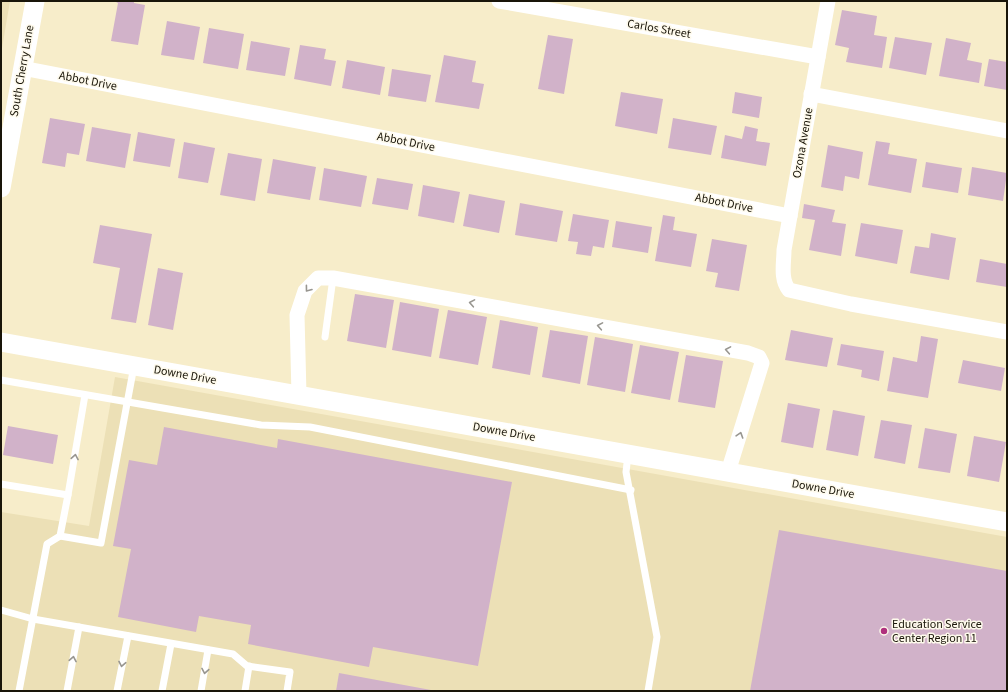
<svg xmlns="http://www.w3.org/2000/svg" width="1008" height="692" viewBox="0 0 1008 692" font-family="'Source Sans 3',sans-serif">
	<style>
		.built { fill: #ece0b6 }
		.building { fill: #d1b2c9 }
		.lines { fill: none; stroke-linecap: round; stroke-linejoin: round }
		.service { stroke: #fff; stroke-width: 7 }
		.minor { stroke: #fff; stroke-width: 15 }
		.tertiary { stroke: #fff; stroke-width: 19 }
		.oneway { stroke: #989690 }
		.poi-dot { fill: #af307d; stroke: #fefaec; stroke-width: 1.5 }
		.labels { text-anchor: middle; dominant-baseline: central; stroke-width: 3; stroke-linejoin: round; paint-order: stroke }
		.street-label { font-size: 12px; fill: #191509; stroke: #fefaec }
		.poi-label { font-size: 12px; fill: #191509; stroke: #fefaec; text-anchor: start }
	</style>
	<rect width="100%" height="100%" fill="#f7edca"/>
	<g class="built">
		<polygon points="1,1 10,1 1,54"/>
		<polygon points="115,377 1007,537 1007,691 1,691 1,512 89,526"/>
	</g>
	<g class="building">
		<polygon points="114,1 134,1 134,3 145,5 138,45 111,41 118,3"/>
		<polygon points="842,10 877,16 874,35 887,37 882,68 846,62 849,48 835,45"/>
		<polygon points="167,21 200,27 194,60 161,55"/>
		<polygon points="209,28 244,34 238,69 203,63"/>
		<polygon points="548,35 573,39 564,94 538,89"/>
		<polygon points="895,37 932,43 926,75 889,68"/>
		<polygon points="946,38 971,43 967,60 982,63 979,83 939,76"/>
		<polygon points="251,41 290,48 285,76 246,70"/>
		<polygon points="300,45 326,49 324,59 336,61 331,86 294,79"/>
		<polygon points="444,55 476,61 472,82 484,84 479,109 435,102"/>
		<polygon points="989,59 1007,62 1007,90 984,86"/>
		<polygon points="347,60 385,67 380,95 342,88"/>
		<polygon points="392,69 431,75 426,102 388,96"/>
		<polygon points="621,92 663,99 657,134 615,126"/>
		<polygon points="735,92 762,97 759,118 732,113"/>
		<polygon points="50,118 85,124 79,155 67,153 65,167 42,163"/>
		<polygon points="673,118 717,126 711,155 668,148"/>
		<polygon points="745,126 758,129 756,141 770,143 766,166 721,158 725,135 742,139"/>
		<polygon points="92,127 131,134 125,168 86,161"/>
		<polygon points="138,132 175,139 170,167 133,161"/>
		<polygon points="876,141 890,143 888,154 917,159 911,193 868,185"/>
		<polygon points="184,142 215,148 208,183 178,178"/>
		<polygon points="828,145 863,152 859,179 845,176 843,191 821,187"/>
		<polygon points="228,153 262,159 255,201 220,195"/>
		<polygon points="273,159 316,167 310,200 267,193"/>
		<polygon points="926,162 962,168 958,193 922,187"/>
		<polygon points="972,167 1007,173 1003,201 968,195"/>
		<polygon points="324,168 367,176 361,207 319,200"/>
		<polygon points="377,178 413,184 408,210 372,204"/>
		<polygon points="423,185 460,192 454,223 418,216"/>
		<polygon points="469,194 505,201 499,233 463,226"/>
		<polygon points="520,203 563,211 557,242 515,235"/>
		<polygon points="804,204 835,210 832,222 846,224 841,256 809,250 815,220 802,218"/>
		<polygon points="573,214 609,220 604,248 593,246 591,256 576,254 578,242 568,241"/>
		<polygon points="663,215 675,217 673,230 697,234 691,267 655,261"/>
		<polygon points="616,221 652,227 648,253 612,247"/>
		<polygon points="861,223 903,230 897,264 855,256"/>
		<polygon points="100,225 152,234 136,323 111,319 120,268 93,263"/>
		<polygon points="931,233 956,238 949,280 910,273 915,246 929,248"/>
		<polygon points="712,239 747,245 739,291 715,287 718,273 706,271"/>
		<polygon points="980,259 1007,264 1007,287 976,282"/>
		<polygon points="158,268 183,273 173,330 148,325"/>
		<polygon points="355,294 394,300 386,348 347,341"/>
		<polygon points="400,302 439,309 431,357 392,350"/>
		<polygon points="448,310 487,317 478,365 439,358"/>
		<polygon points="500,320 538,327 530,375 492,368"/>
		<polygon points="550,330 588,336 580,384 542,377"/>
		<polygon points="791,330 833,338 827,367 785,360"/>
		<polygon points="921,336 938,339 928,398 887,391 893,357 917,362"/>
		<polygon points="595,337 633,344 625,392 587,385"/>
		<polygon points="841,344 884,351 879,381 861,377 862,370 837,365"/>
		<polygon points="640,345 679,352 670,400 631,393"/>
		<polygon points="686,355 723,361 715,408 678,402"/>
		<polygon points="963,360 1005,368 1001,391 958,383"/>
		<polygon points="788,403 820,409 813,448 781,442"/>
		<polygon points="833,410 865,416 858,456 826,450"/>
		<polygon points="881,420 912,425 905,464 874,458"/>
		<polygon points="8,426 58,435 53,464 3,455"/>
		<polygon points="164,427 277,448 278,439 512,482 478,666 373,647 369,667 248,644 251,625 199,616 196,632 118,617 131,549 113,546 129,460 157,465"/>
		<polygon points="925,428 957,434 950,473 918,468"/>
		<polygon points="974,436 1006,442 999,482 967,476"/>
		<polygon points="779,530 1007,571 1007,691 750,691"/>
		<polygon points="339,673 431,690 431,691 336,691"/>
	</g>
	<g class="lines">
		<g class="service">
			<polyline points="325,337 333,278"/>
			<polyline points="1,380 261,425 310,427 631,490"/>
			<polyline points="628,455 626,472 657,637 648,691"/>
			<polyline points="1,484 68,495 60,536 47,544 19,691"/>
			<polyline points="68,495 85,395"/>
			<polyline points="60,536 101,543 134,366"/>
			<polyline points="1,610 33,619 233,654 247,666 290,672 287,691"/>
			<polyline points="67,691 79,627"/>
			<polyline points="117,691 128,636"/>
			<polyline points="162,691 171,644"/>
			<polyline points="201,691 208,650"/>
			<polyline points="245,691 249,666"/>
		</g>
		<g class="minor">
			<polyline points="499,1 818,57"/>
			<path d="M 828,1 L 784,250 C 784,263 780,279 789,290 L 851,304 L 1007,332"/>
			<polyline points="22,68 790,216"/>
			<polyline points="811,94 1007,131"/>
			<polyline points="299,395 297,315 305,291 318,278 333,278 748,353 759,357 762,363 728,472"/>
		</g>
		<g class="tertiary">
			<polyline points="1,188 35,1"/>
			<polyline points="1,342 1007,522"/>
		</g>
	</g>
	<defs><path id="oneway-chevron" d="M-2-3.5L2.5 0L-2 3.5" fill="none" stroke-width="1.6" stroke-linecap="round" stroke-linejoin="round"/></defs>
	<g class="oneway">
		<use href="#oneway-chevron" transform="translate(308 289) rotate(127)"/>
		<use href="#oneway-chevron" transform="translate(472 303) rotate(-170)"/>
		<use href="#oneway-chevron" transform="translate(600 326) rotate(-170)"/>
		<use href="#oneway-chevron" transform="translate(728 350) rotate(-170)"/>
		<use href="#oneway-chevron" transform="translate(740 435) rotate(-72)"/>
		<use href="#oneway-chevron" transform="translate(75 457) rotate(-80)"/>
		<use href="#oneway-chevron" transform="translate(73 659) rotate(-79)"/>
		<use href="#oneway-chevron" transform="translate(122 664) rotate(101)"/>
		<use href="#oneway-chevron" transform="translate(205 671) rotate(100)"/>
	</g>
	<circle class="poi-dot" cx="884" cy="631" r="4"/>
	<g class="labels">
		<g class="street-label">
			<text transform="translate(659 29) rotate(10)">Carlos Street</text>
			<text transform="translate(22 71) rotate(-80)">South Cherry Lane</text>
			<text transform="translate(88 81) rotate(11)">Abbot Drive</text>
			<text transform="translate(406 142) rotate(11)">Abbot Drive</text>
			<text transform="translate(803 143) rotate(-80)">Ozona Avenue</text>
			<text transform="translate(724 203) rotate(11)">Abbot Drive</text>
			<text transform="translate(185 375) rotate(10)">Downe Drive</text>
			<text transform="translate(504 432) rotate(10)">Downe Drive</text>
			<text transform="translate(823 489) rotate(10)">Downe Drive</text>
		</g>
		<g class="poi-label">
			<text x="892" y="624">Education Service<tspan x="892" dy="14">Center Region 11</tspan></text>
		</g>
	</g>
	<rect width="1008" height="692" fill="none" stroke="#191509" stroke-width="4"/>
</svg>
